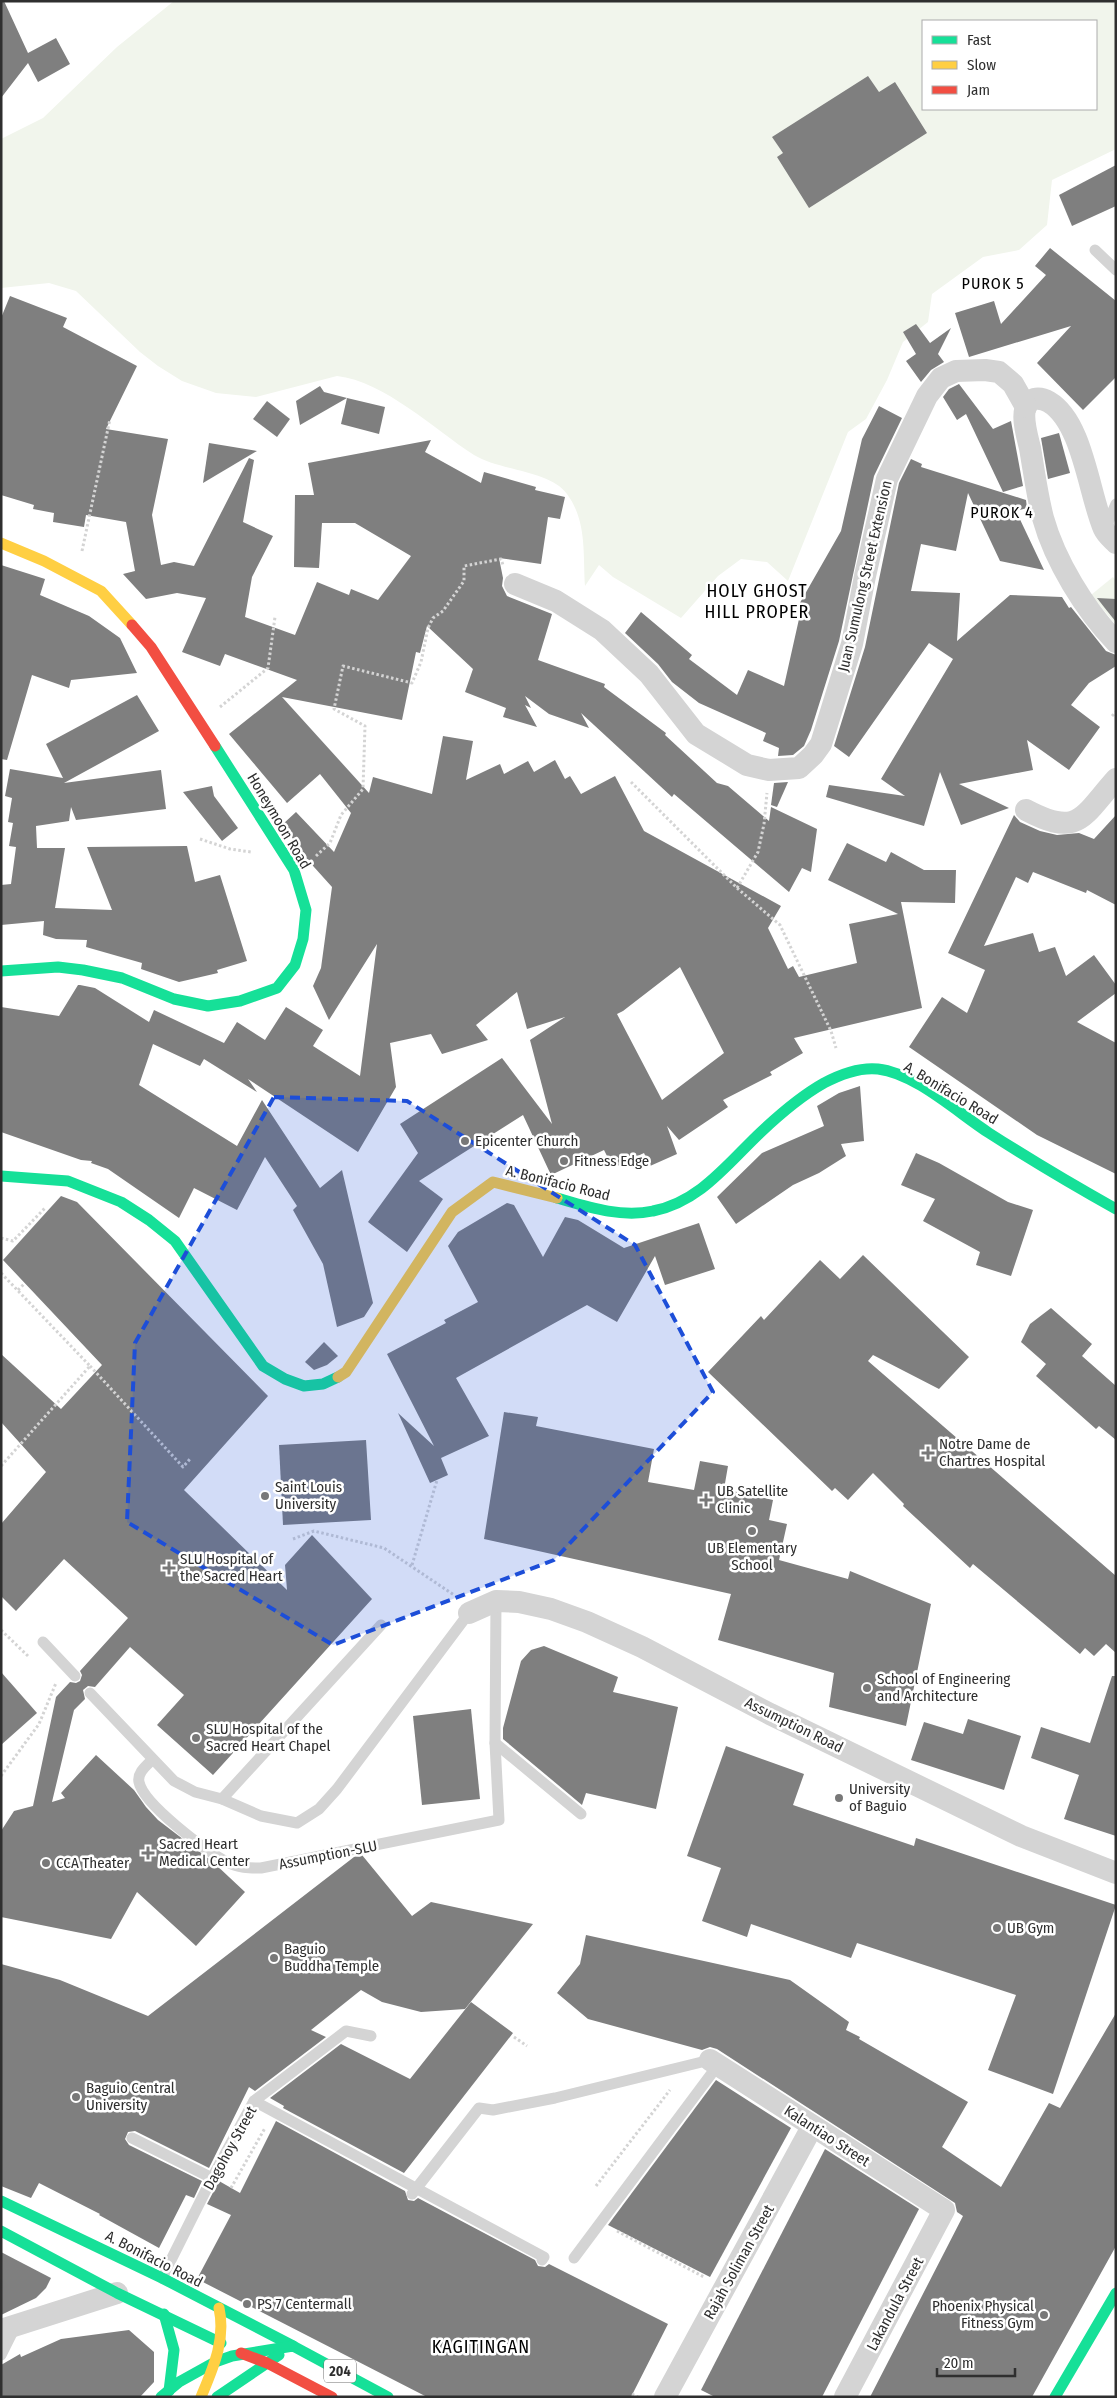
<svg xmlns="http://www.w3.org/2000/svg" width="1117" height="2398" viewBox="0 0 1117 2398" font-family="'Fira Sans Condensed',sans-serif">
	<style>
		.green { fill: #f1f5ec; fill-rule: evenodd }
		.building { fill: #7f7f7f; fill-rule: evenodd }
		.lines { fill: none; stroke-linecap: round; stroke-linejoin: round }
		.path { stroke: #d4d4d4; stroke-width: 3; stroke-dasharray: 2.5 2.5; stroke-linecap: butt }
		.lane { stroke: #d4d4d4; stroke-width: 11 }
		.street { stroke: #d4d4d4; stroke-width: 22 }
		.fast { stroke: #16e098; stroke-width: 11 }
		.slow { stroke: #ffcf43; stroke-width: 11 }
		.jam { stroke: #f24e42; stroke-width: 11 }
		.marked { fill: #1d4ed8; fill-opacity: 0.2; stroke: #1d4ed8; stroke-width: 4; stroke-dasharray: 10 6; stroke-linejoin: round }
		.poi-dot { fill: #787878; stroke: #fff; stroke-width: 2 }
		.labels { text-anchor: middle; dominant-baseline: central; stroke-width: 5; stroke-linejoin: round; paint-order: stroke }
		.shield { fill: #fff; stroke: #6d6d6d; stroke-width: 1 }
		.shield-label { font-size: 14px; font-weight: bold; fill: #2f2f2f }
		.street-label { font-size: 15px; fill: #2f2f2f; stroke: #fff }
		.poi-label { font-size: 15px; fill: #2f2f2f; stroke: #fff; text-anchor: start }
		.neighbourhood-label { font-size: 16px; letter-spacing: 1px; fill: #000; stroke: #fff }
		.quarter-label { font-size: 18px; letter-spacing: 1px; fill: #000; stroke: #fff }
	</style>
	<rect width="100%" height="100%" fill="#fff"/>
	<g class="green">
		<path d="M 174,1 L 1116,1 L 1116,149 L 1052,180 L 1047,225 L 1019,250 L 983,257 L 932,294 L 928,322 L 903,342 L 887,380 L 866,419 L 848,432 L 788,581 L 767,562 L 741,559 L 718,576 L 681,618 L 613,577 L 599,565 L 585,586 C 583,554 587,521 567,494 C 550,470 500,471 474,455 C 435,430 384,381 337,376 L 256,397 L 216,393 L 182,381 L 158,366 L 140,352 L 76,291 L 49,283 L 1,288 L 1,139 L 43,118 L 117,47 ZM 923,21 L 1096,21 L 1096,109 L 923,109 Z"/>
		<polygon points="1113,577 1116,581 1116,625 1091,595"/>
	</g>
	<g class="building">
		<polygon points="1,1 4,1 28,53 56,38 70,64 38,82 28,63 1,98"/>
		<polygon points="868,76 879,92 895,82 927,133 809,208 777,157 783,153 772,137"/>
		<polygon points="1116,165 1116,206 1072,226 1059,195"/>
		<polygon points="1050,248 1116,301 1116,377 1083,410 1037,363 1071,326 969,357 955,313 994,301 1001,324 1046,275 1035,266"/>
		<path d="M 10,296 L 67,318 L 63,327 L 137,366 L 106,429 L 168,439 L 152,515 L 161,565 L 174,562 L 194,566 L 249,458 L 254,460 L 243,522 L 273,536 L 252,577 L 245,617 L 295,635 L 317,582 L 349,595 L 351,589 L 378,600 L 411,556 L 355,523 L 322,523 L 319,568 L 294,567 L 295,495 L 314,495 L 308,463 L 431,440 L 425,452 L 481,483 L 484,472 L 536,487 L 535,490 L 565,497 L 560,519 L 548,517 L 541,564 L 499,558 L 503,578 L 502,586 L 507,596 L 552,614 L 538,660 L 605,684 L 604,687 L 666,733 L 665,735 L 717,783 L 728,786 L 769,821 L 771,807 L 817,829 L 811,872 L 802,868 L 789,892 L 674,794 L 672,797 L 581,713 L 589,728 L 549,714 L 525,696 L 531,708 L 525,705 L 537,727 L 503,717 L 506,708 L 465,692 L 473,669 L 427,626 L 420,653 L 416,652 L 402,720 L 282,697 L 369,793 L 373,777 L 432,794 L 443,736 L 473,741 L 466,780 L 500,764 L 504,774 L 528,761 L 534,772 L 555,760 L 565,779 L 570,776 L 581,794 L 615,776 L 644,831 L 781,906 L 768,928 L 788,969 L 793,966 L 799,977 L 857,963 L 849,924 L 898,914 L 828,880 L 847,843 L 886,862 L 891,852 L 924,870 L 956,870 L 955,903 L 901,902 L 922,1008 L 794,1038 L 803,1053 L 770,1072 L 772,1075 L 723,1100 L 728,1107 L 679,1140 L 667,1126 L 677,1154 L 650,1166 L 644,1153 L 613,1168 L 604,1150 L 551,1175 L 523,1115 L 419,1181 L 443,1199 L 407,1252 L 368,1222 L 418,1153 L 400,1124 L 502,1058 L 552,1124 L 530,1040 L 565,1017 L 527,1029 L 517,992 L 476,1025 L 488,1040 L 442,1054 L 431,1034 L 390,1043 L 396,1087 L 358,1152 L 248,1079 L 257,1092 L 204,1059 L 200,1066 L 153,1044 L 139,1085 L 237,1146 L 262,1100 L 320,1188 L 342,1170 L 373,1303 L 364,1317 L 337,1327 L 323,1264 L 293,1210 L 297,1206 L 265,1157 L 237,1210 L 194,1188 L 179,1218 L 108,1169 L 91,1163 L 92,1161 L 81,1160 L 1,1132 L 1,1007 L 59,1016 L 78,985 L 80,985 L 95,988 L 149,1022 L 154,1010 L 224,1043 L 237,1022 L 265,1040 L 286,1007 L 323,1030 L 313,1046 L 360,1076 L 377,944 L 329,1020 L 313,986 L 321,968 L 332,887 L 305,857 L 283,824 L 296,812 L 334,852 L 351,813 L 320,774 L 287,803 L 229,734 L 297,680 L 225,654 L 220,666 L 182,652 L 206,598 L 177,593 L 146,599 L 123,574 L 135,571 L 126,522 L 86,515 L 84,527 L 53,522 L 54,513 L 33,509 L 34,505 L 1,495 L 1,318 ZM 680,967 L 724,1053 L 662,1100 L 617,1014 L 623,1011 Z"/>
		<polygon points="916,324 930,343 951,328 938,354 944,362 931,370 921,382 906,361 916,354 903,332"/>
		<polygon points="959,384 993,429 1011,421 1023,486 1003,492 966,414 957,420 943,397 949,389"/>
		<polygon points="320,386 324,392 347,398 300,425 296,401"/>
		<polygon points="347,398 385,407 379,434 341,424"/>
		<polygon points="267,401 290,419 277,437 253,419"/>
		<polygon points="879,406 902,418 874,476 839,641 811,730 804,746 793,755 778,756 779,748 763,741 766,733 699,703 672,682 658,664 625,633 641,612 692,655 689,659 737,695 748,670 784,686 801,610 797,608 841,531 862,439"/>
		<polygon points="1059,433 1070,473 1048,479 1041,438"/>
		<polygon points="209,443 257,451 203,483"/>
		<polygon points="911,459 922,464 921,467 1026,500 1027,508 1016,511 1044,570 1000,561 968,493 956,551 921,544 911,591 960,593 957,641 1010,595 1062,597 1069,608 1071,607 1106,651 1116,655 1116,666 1089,683 1071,705 1100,727 1069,770 1027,740 1033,770 959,784 1009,808 961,825 940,772 924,826 826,797 829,785 905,796 881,779 953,659 929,643 849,757 834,746 865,647 899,483"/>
		<polygon points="1,565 45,579 40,595 89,616 120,638 137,673 71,680 69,688 32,675 7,760 1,759"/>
		<polygon points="1097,598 1116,599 1116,622 1104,607"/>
		<polygon points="137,695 159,731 64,783 161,770 166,809 76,820 71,807 69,821 36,826 37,848 65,848 55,908 112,910 87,847 187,846 195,882 220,875 247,961 217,970 218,973 179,982 141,969 142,963 86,947 87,940 56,939 43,935 44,921 1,925 1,885 11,884 16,847 9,846 13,823 8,822 12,798 5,796 10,769 63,778 46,744"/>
		<polygon points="788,782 777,807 771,805 774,783"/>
		<polygon points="212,786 214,796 238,828 222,841 183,792"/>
		<polygon points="1014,815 1020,822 1040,831 1057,835 1079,833 1094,839 1116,815 1116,905 1087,890 1086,893 1033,872 1028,883 1016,877 984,946 1033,933 1039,952 1055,947 1066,976 1094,955 1116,985 1116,993 1077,1022 1116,1043 1116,1174 1037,1135 909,1047 942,997 967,1013 985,970 948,953"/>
		<polygon points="860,1086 864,1141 841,1144 846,1156 819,1173 793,1185 736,1224 717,1197 762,1153 824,1126 817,1106 839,1093"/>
		<polygon points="916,1153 939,1163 1008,1202 1033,1210 1011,1276 976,1265 980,1252 923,1221 935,1199 901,1185"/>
		<polygon points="61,1196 77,1202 268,1396 184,1490 287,1590 285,1565 312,1535 372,1599 213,1775 157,1725 184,1695 130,1647 95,1687 88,1686 83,1690 85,1699 74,1710 52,1802 65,1798 61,1793 96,1755 134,1790 146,1807 158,1820 213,1862 245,1892 196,1946 137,1892 111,1939 1,1917 1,1831 14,1811 33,1806 56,1697 70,1682 76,1683 80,1681 82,1675 80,1671 128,1618 64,1559 16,1611 1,1596 1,1524 46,1472 1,1422 1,1354 61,1409 102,1365 3,1260"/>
		<polygon points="507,1203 514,1205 543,1257 565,1217 578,1220 624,1248 699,1223 715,1269 665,1285 655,1256 617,1322 587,1305 456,1378 489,1436 441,1458 448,1475 430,1483 398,1413 434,1446 387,1354 446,1323 444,1320 478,1302 448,1246 458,1232"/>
		<polygon points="863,1255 969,1357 939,1389 873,1355 868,1361 1116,1576 1116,1653 1106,1644 1094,1656 1085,1648 1080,1654 973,1564 970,1568 903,1506 904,1504 873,1473 848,1500 835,1488 832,1491 708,1372 761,1316 764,1320 820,1260 840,1279"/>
		<polygon points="1051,1308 1092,1344 1082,1356 1116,1386 1116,1440 1099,1426 1096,1429 1036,1376 1046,1364 1021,1342 1030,1324"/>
		<polygon points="324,1342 338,1356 327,1365 314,1370 305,1362"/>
		<polygon points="504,1412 538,1417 536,1426 654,1449 648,1482 694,1490 700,1461 728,1466 724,1489 773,1500 769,1520 787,1524 779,1560 848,1579 850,1571 931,1604 906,1726 829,1707 834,1673 718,1640 731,1594 484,1539"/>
		<polygon points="366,1440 371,1520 283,1525 279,1445"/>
		<polygon points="544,1646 618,1677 613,1692 678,1707 656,1809 586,1793 582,1805 503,1739 503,1728 521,1661 531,1650"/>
		<polygon points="1,1672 37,1713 1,1745"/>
		<polygon points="1112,1676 1116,1676 1116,1836 1064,1819 1079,1775 1031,1758 1041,1727 1090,1743"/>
		<polygon points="471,1709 480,1799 422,1805 413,1716"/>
		<polygon points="968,1719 1021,1736 1004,1790 911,1760 924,1722 963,1734"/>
		<polygon points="726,1746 804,1774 793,1805 914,1846 916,1838 1116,1905 1053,2094 988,2070 1016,1995 857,1943 851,1958 751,1924 747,1937 702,1921 721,1868 687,1856"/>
		<polygon points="362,1855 412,1916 431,1902 533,1924 465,2009 421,2012 382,2002 361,1990 311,2030 326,2037 255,2091 249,2087 209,2168 135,2131 128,2132 125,2139 129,2145 202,2181 194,2198 186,2195 159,2248 99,2215 100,2214 39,2183 31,2198 1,2186 1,1964 60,1980 148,2016 354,1857"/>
		<polygon points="586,1935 790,1980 849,2022 846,2030 860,2037 859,2039 968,2102 942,2147 1001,2187 1049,2103 1060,2108 1116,2013 1116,2246 1032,2397 870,2397 963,2216 957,2212 955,2203 717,2049 710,2047 702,2050 588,2019 557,1993 580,1964"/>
		<polygon points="471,2002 513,2033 404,2173 283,2108 284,2106 270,2098 341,2044 410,2079"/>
		<polygon points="716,2080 791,2128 710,2277 608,2225"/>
		<polygon points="276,2121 405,2191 408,2200 414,2201 418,2198 535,2260 538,2266 545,2267 549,2264 668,2324 631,2397 427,2397 197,2279 231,2215 207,2204 219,2181 240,2193"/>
		<polygon points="825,2149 919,2209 822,2397 715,2397 701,2390"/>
		<polygon points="1,2252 51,2278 46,2288 36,2298 1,2315"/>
		<polygon points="129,2330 154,2352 154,2382 140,2397 1,2397 1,2365 20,2354 21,2357 61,2339"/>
	</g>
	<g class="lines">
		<g class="path">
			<polyline points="82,551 110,419"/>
			<polyline points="220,707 268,668 275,617"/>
			<polyline points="1112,716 1116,712"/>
			<polyline points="631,782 737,888 780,925 831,1031 836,1048"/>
			<polyline points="200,839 230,849 251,852"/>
			<polyline points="316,856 330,843 341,815 363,789 365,726 334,709 343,666 412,683 421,662 428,628 433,618 443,611 464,581 464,566 501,559 503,565"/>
			<polyline points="737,888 758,852 764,824 767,793"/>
			<polyline points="1,1238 13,1241 46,1207"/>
			<polyline points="1,1273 90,1366 1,1466"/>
			<polyline points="18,1290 25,1283"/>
			<polyline points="90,1366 183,1467 190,1459"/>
			<polyline points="293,1539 314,1531 384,1548 454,1595"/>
			<polyline points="412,1565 437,1480"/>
			<polyline points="1,1630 29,1657"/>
			<polyline points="1,1776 39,1724 56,1683"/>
			<polyline points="514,2037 527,2046"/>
			<polyline points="596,2186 670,2090"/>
			<polyline points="231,2188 265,2128"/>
			<polyline points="617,2231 704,2277"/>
			<polyline points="632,2394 638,2397"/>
		</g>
		<g class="lane">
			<polyline points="1095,250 1116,270"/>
			<polyline points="1105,529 1116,504"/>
			<polyline points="43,1642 75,1676"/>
			<polyline points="90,1693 174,1781 195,1792 222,1799 261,1816 297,1823 319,1809 337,1789 469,1613"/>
			<polyline points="495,1743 581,1814"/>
			<path d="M 152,1760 C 146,1766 137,1773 139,1782 C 143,1804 206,1851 227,1862 C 238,1868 249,1868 261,1868 L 499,1820 L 495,1743 L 496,1601"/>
			<polyline points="222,1799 381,1625"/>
			<polyline points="254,2101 544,2257 542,2260"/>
			<polyline points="132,2138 212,2178"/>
			<polyline points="412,2194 479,2108 493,2110 555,2098 710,2060"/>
			<polyline points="574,2258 718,2065"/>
			<polyline points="162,2278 212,2178 254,2101 346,2031 371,2036"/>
			<polyline points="1,2355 16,2325"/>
		</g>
		<g class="street">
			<path d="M 1116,543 C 1112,539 1106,534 1104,529 C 1089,495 1083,422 1049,402 C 1044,399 1039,398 1034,399 C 1017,405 1027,435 1030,448 C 1034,471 1037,495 1043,518 C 1055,561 1085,610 1116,642"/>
			<polyline points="515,584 556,601 602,630 649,674 696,734 747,765 769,770 799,768 813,755 821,744 852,644 865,576 887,479 927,396 941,378 956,371 985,370 999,372 1013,384 1026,407"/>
			<path d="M 1026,810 C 1079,838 1082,817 1116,779"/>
			<polyline points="469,1613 496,1601 519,1602 551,1609 587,1622 642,1647 770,1714 1021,1836 1116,1873"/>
			<polyline points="710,2060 944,2210 845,2397"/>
			<polyline points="1,2330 117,2293"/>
			<polyline points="665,2397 812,2127"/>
		</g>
		<g class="fast">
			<polyline points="1,971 58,967 83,970 122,978 174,999 208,1006 240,1001 277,988 295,965 303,939 306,910 294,870 215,746"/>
			<polyline points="1,1176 68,1181 121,1202 149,1220 175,1241 263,1366 285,1379 304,1386 323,1384 338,1377"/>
			<path d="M 557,1198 C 588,1207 621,1218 653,1211 C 700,1202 728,1163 761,1132 C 780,1114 801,1096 824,1083 C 841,1074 859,1067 878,1069 C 915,1073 958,1113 989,1133 C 1031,1160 1073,1185 1116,1209"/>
			<polyline points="1,2201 162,2278 293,2346"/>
			<polyline points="1,2231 117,2293 221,2343"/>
			<polyline points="164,2314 174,2350 169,2391"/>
			<polyline points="161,2397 179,2382 215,2362 232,2356 293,2346 388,2397"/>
			<polyline points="217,2397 279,2355"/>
			<polyline points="1055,2397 1116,2293"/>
		</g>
		<g class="slow">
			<polyline points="1,543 44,561 101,591 132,625"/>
			<polyline points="338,1377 346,1372 452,1212 493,1182 557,1198"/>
			<path d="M 201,2397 C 213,2368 226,2340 219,2308"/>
		</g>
		<g class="jam">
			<polyline points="132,625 151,647 215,746"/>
			<polyline points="241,2353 267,2363 332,2397"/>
		</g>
	</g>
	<path class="marked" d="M 274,1097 L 407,1101 L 635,1245 L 713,1392 L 554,1560 L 333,1645 L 127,1522 L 135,1343 Z"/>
	<g class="poi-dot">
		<circle cx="465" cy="1141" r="5"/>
		<circle cx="564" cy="1161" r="5"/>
		<path d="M925.5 1445.5h5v5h5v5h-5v5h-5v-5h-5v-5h5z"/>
		<circle cx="265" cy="1496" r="5"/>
		<path d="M703.5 1492.5h5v5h5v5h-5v5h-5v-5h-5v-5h5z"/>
		<circle cx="752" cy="1531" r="5"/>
		<path d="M166.5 1560.5h5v5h5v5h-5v5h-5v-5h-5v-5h5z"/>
		<circle cx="867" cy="1688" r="5"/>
		<circle cx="196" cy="1738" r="5"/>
		<circle cx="839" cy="1798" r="5"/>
		<path d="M145.5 1845.5h5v5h5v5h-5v5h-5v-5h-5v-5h5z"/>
		<circle cx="46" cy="1863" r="5"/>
		<circle cx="997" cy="1928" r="5"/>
		<circle cx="274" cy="1958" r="5"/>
		<circle cx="76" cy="2097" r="5"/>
		<circle cx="247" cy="2304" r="5"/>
		<circle cx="1044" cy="2315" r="5"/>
	</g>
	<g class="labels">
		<rect class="shield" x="324" y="2359.5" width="32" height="23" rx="4"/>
		<g class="shield-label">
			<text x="340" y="2371">204</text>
		</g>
		<g class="street-label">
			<text transform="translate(865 576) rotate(-77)">Juan Sumulong Street Extension</text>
			<text transform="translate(279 821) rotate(59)">Honeymoon Road</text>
			<text transform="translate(951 1093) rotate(31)">A. Bonifacio Road</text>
			<text transform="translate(558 1183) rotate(14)">A. Bonifacio Road</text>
			<text transform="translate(794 1725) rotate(26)">Assumption Road</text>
			<text transform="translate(328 1855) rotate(-11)">Assumption-SLU</text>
			<text transform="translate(827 2136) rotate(33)">Kalantiao Street</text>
			<text transform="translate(230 2148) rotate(-61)">Dagohoy Street</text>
			<text transform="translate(154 2259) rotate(27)">A. Bonifacio Road</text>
			<text transform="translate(739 2262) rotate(-61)">Rajah Soliman Street</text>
			<text transform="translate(895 2304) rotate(-62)">Lakandula Street</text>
		</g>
		<g class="poi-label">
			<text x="475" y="1141">Epicenter Church</text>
			<text x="574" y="1161">Fitness Edge</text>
			<text x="939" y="1444">Notre Dame de<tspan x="939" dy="17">Chartres Hospital</tspan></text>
			<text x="275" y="1487">Saint Louis<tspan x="275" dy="17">University</tspan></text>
			<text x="717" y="1491">UB Satellite<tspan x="717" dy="17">Clinic</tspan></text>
			<text x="752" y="1548" text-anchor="middle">UB Elementary<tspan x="752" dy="17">School</tspan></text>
			<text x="180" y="1559">SLU Hospital of<tspan x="180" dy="17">the Sacred Heart</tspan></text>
			<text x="877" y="1679">School of Engineering<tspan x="877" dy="17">and Architecture</tspan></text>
			<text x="206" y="1729">SLU Hospital of the<tspan x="206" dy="17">Sacred Heart Chapel</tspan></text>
			<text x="849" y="1789">University<tspan x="849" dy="17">of Baguio</tspan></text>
			<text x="159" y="1844">Sacred Heart<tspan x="159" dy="17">Medical Center</tspan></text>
			<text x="56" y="1863">CCA Theater</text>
			<text x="1007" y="1928">UB Gym</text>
			<text x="284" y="1949">Baguio<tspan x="284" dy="17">Buddha Temple</tspan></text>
			<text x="86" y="2088">Baguio Central<tspan x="86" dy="17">University</tspan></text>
			<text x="257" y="2304">PS 7 Centermall</text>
			<text x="1034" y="2306" text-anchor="end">Phoenix Physical<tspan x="1034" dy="17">Fitness Gym</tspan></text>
		</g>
		<g class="neighbourhood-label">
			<text x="993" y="283">PUROK 5</text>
			<text x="1002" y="512">PUROK 4</text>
		</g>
		<g class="quarter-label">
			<text x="757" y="591">HOLY GHOST<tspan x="757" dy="21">HILL PROPER</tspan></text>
			<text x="481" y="2347">KAGITINGAN</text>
		</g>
	</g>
	<rect width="1117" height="2398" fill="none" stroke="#2f2f2f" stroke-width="5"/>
	<rect x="922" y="20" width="175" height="90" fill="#ffffff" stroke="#acacac"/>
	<rect x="932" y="36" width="25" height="8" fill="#16e098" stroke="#acacac"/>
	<text x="967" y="45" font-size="15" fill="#2f2f2f">Fast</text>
	<rect x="932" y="61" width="25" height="8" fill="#ffcf43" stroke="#acacac"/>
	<text x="967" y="70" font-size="15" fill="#2f2f2f">Slow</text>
	<rect x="932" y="86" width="25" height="8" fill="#f24e42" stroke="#acacac"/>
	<text x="967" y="95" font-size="15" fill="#2f2f2f">Jam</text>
	<path d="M937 2368v8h78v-8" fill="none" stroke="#2f2f2f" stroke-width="2.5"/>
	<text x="944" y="2368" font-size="15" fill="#2f2f2f" stroke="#ffffff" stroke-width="4" paint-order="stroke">20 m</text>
</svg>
